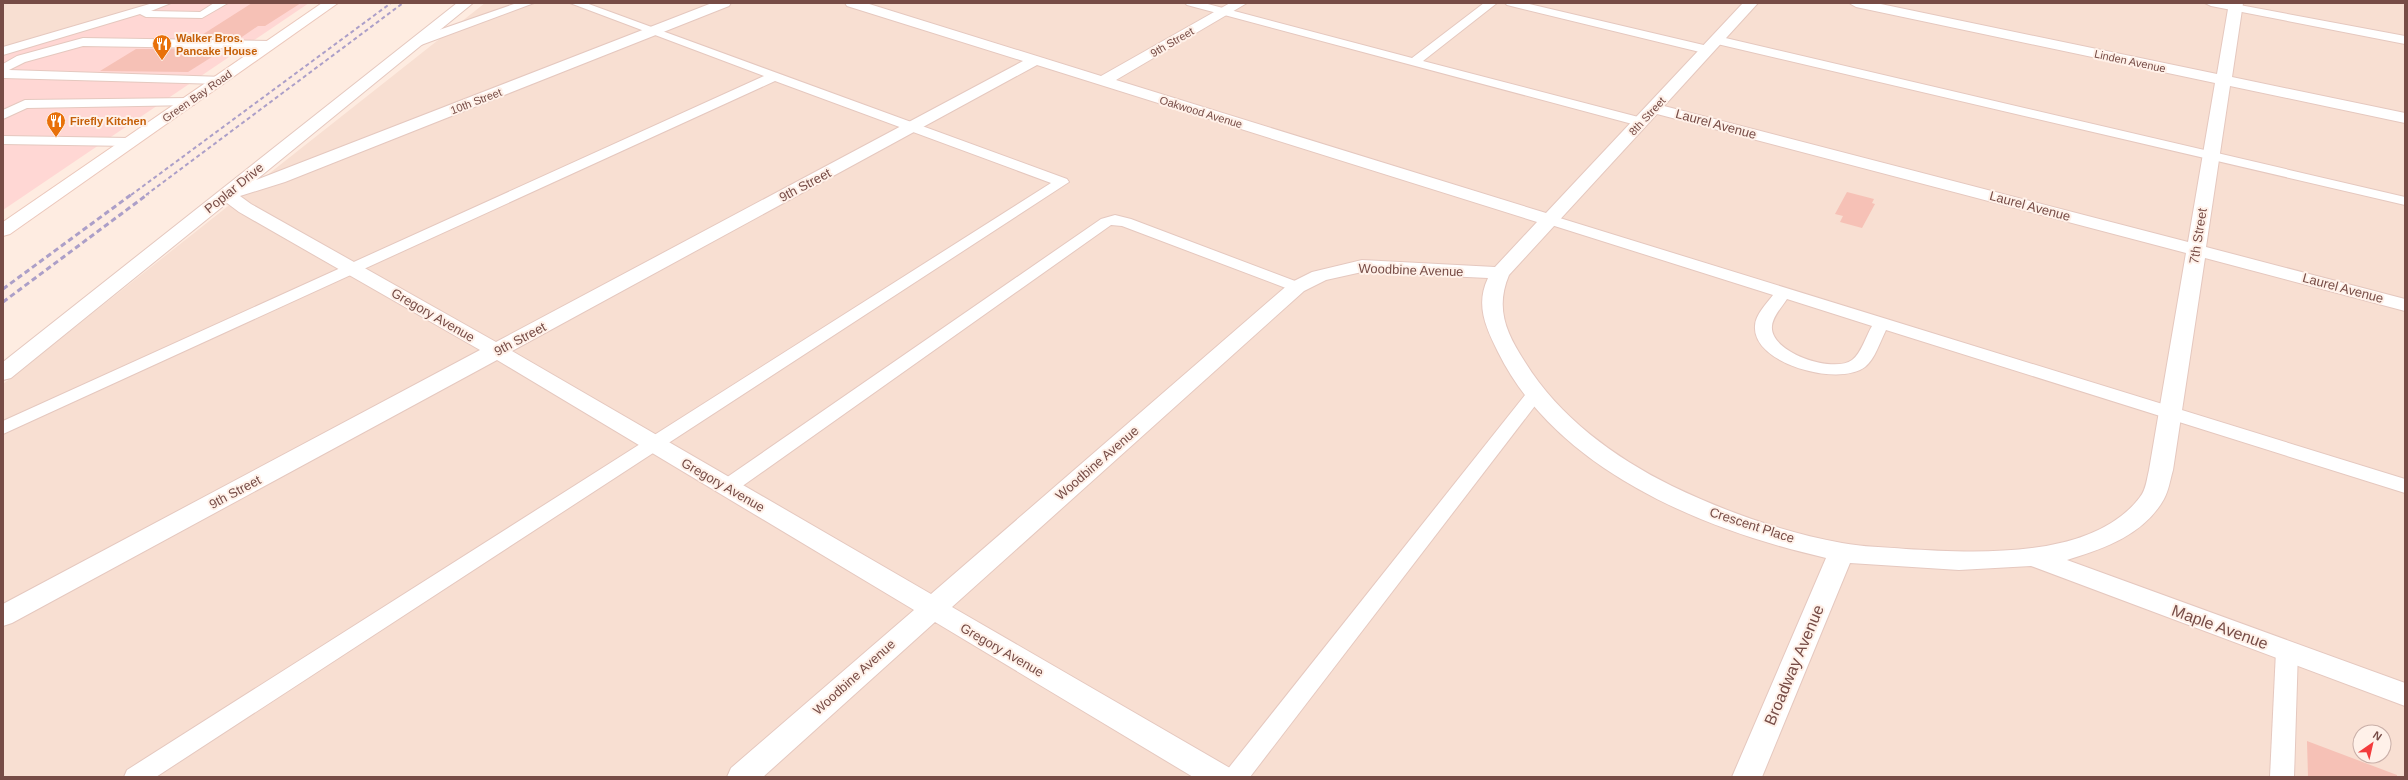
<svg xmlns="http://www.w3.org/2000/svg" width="2408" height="780" viewBox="0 0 2408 780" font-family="Arial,sans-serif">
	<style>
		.residential { fill: #f8dfd2; fill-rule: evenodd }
		.commercial { fill: #ffd7d4 }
		.building { fill: #f6c1b6 }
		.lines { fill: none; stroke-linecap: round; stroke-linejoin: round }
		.service-casing { stroke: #e5c8bf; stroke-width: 2 }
		.minor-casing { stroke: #e5c8bf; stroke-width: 2 }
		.secondary-casing { stroke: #ebc7bb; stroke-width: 2 }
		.service { fill: #fff; fill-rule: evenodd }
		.minor { fill: #fff; fill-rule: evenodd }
		.secondary { fill: #fff; fill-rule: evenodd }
		.rail-far1 { stroke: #ac9fc8; stroke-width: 2; stroke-dasharray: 4 3; stroke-linecap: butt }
		.rail { stroke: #ac9fc8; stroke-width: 3; stroke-dasharray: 5.5 3.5; stroke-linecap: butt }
		.labels { text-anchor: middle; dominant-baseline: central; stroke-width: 4; stroke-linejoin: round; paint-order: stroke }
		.far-food-label { font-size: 11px; font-weight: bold; fill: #c56008; stroke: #fff1e9; text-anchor: start }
		.far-street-label { font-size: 11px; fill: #774c46; stroke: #fff1e9 }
		.street-label { font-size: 13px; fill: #774c46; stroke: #fff1e9 }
		.near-street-label { font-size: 16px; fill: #774c46; stroke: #fff1e9 }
	</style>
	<rect width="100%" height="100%" fill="#feece1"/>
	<g class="residential">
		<polygon points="3,3 175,3 3,54"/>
		<path d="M 485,3 L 2405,3 L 2405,777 L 3,777 L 3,384 ZM 2360,732 L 2384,732 L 2384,756 L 2360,756 Z"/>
	</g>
	<polygon class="commercial" points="175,3 309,3 3,210 3,54"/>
	<g class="building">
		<polygon points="252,3 301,3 265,26 258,26 239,39 197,38"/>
		<polygon points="136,49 181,49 223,50 188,72 100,71"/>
		<polygon points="1847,192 1874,199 1872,203 1875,204 1862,228 1840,222 1843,216 1835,214"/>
		<polygon points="2307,741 2397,775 2397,777 2308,777"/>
	</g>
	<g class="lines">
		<g class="service-casing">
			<g id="service">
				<polygon points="153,3 171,3 151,11 200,12 214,3 228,3 202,18 146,17 140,14 3,55 3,47"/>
				<polygon points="517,3 534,3 421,45 413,45 411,42 413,39"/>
				<polygon points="570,3 586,3 1067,179 1069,182 156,777 124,777 127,770 1051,183 775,81 3,434 3,421 764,76"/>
				<polygon points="1185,3 1204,3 1412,58 1484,3 1497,3 1423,61 1646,119 1648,122 1641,126 1636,125 1187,5"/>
				<polygon points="1505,3 1525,3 1712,47 1714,50 1708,54 1507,5"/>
				<polygon points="2205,3 2229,3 2405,36 2405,44 2211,6"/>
				<polygon points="1717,36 2405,197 2405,205 1713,43 1711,40"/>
				<polygon points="83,38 270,41 276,45 270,49 83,46 25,62 9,70 224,77 226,80 224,83 220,84 3,78 3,64 17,56"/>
				<polygon points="189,98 194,99 195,102 194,105 27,108 3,119 3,110 25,100"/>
				<polygon points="3,136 130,138 137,142 130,146 3,144"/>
				<polygon points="1115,215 1131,219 1303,284 1305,287 1303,290 1291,290 1122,226 1111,225 734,492 727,494 720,492 717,487 720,482 1101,219"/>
				<path d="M 1550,215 L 2405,479 L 2405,493 L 1886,330 C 1880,342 1875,359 1865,367 C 1839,387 1752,364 1755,326 C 1755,315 1767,303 1773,295 L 1545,223 L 1542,220 ZM 1787,299 L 1872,326 C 1866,336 1861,354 1852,360 C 1833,374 1769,352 1772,326 C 1773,316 1782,307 1787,299 Z"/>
				<polygon points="1535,388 1541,390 1544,394 1541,398 1250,777 1224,777 1227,770 1529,390"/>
				<polygon points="2287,642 2295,645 2298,651 2294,777 2270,777 2276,651 2279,645"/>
			</g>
		</g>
		<g class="minor-casing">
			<path id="minor" d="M 457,3 L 473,3 L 256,180 L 712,3 L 731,3 L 729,6 L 285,182 L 240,196 L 251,204 L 496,342 L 1023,61 L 847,6 L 845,3 L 866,3 L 1101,76 L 1230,3 L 1247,3 L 1116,80 L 1546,213 L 1743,3 L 1758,3 L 1664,106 L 2188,242 L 2215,83 L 1856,7 L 1849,3 L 1876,3 L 2217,74 L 2229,3 L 2243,3 L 2232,77 L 2405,113 L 2405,123 L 2230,86 L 2206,247 L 2405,299 L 2405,311 L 2205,258 L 2173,470 C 2170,480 2169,490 2164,499 C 2144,535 2103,549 2067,560 L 2405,683 L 2405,706 L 2031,566 L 1959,570 L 1850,563 L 1762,777 L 1732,777 L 1826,558 C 1704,530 1557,471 1498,352 C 1486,328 1475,305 1488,278 L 1362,272 L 1326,280 L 1304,291 L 952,607 L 1230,768 L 1234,777 L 1193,777 L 935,622 L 763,777 L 727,777 L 731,768 L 914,610 L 497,360 L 12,623 L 3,626 L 3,604 L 480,350 L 239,212 L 227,203 L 11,378 L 3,380 L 3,362 ZM 1037,65 L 1537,222 L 1495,267 L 1362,260 L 1312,272 L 1290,283 L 931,594 L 512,351 ZM 1657,114 L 2186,253 L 2149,470 C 2147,478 2146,490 2140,497 C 2093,560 1976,553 1906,549 C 1885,547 1863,547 1842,543 C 1783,532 1726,512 1672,486 C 1615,458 1559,417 1525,362 C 1506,333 1495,308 1509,275 Z"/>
		</g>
		<g class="secondary-casing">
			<polygon id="secondary" points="322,3 338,3 10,234 3,236 3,222"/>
		</g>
		<use href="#service" class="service"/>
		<use href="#minor" class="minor"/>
		<use href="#secondary" class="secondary"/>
		<g class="rail-far1">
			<polyline points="131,195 391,3"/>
			<polyline points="146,195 403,3"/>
		</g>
		<g class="rail">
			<polyline points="3,289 132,194"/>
			<polyline points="3,302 148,194"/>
		</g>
	</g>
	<defs>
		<g id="restaurant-pin" transform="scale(1)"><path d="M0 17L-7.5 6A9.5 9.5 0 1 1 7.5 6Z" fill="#e8710a" stroke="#fff1e9"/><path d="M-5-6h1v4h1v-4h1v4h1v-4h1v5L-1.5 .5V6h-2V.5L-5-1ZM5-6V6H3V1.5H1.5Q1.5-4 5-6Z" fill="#fff"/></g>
	</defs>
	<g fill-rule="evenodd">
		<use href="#restaurant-pin" x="162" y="44"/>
		<use href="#restaurant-pin" x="56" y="121"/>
	</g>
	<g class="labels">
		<g class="far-food-label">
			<text x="176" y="38">Walker Bros.<tspan x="176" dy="13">Pancake House</tspan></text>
			<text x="70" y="121">Firefly Kitchen</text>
		</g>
		<g class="far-street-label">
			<text transform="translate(1172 42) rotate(-30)">9th Street</text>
			<text transform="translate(2130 61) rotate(12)">Linden Avenue</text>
			<text transform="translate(197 96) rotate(-35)">Green Bay Road</text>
			<text transform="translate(476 101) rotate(-21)">10th Street</text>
			<text transform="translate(1201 112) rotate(17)">Oakwood Avenue</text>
			<text transform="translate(1647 116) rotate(-47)">8th Street</text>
		</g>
		<g class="street-label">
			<text transform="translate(1716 124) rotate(15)">Laurel Avenue</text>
			<text transform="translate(805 185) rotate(-28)">9th Street</text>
			<text transform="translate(234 188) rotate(-39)">Poplar Drive</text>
			<text transform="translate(2030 206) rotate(15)">Laurel Avenue</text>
			<text transform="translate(2198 236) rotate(-81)">7th Street</text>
			<text transform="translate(1411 270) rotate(2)">Woodbine Avenue</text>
			<text transform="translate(2343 288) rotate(15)">Laurel Avenue</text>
			<text transform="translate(433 315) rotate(30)">Gregory Avenue</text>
			<text transform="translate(520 339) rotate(-28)">9th Street</text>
			<text transform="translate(1097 463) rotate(-41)">Woodbine Avenue</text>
			<text transform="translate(723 485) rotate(30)">Gregory Avenue</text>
			<text transform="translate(235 492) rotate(-28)">9th Street</text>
			<text transform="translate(1752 525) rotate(18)">Crescent Place</text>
			<text transform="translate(1002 650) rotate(30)">Gregory Avenue</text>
			<text transform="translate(854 677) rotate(-42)">Woodbine Avenue</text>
		</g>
		<g class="near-street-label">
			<text transform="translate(2220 627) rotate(20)">Maple Avenue</text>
			<text transform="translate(1794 665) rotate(-67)">Broadway Avenue</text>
		</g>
	</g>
	<rect width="2408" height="780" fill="none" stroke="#774c46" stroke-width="8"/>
	<g transform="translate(2372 744) rotate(34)"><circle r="19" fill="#fff1e9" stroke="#c9afa8"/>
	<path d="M0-3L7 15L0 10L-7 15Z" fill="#f33b3c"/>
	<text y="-6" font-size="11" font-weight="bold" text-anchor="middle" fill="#774c46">N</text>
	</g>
</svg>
